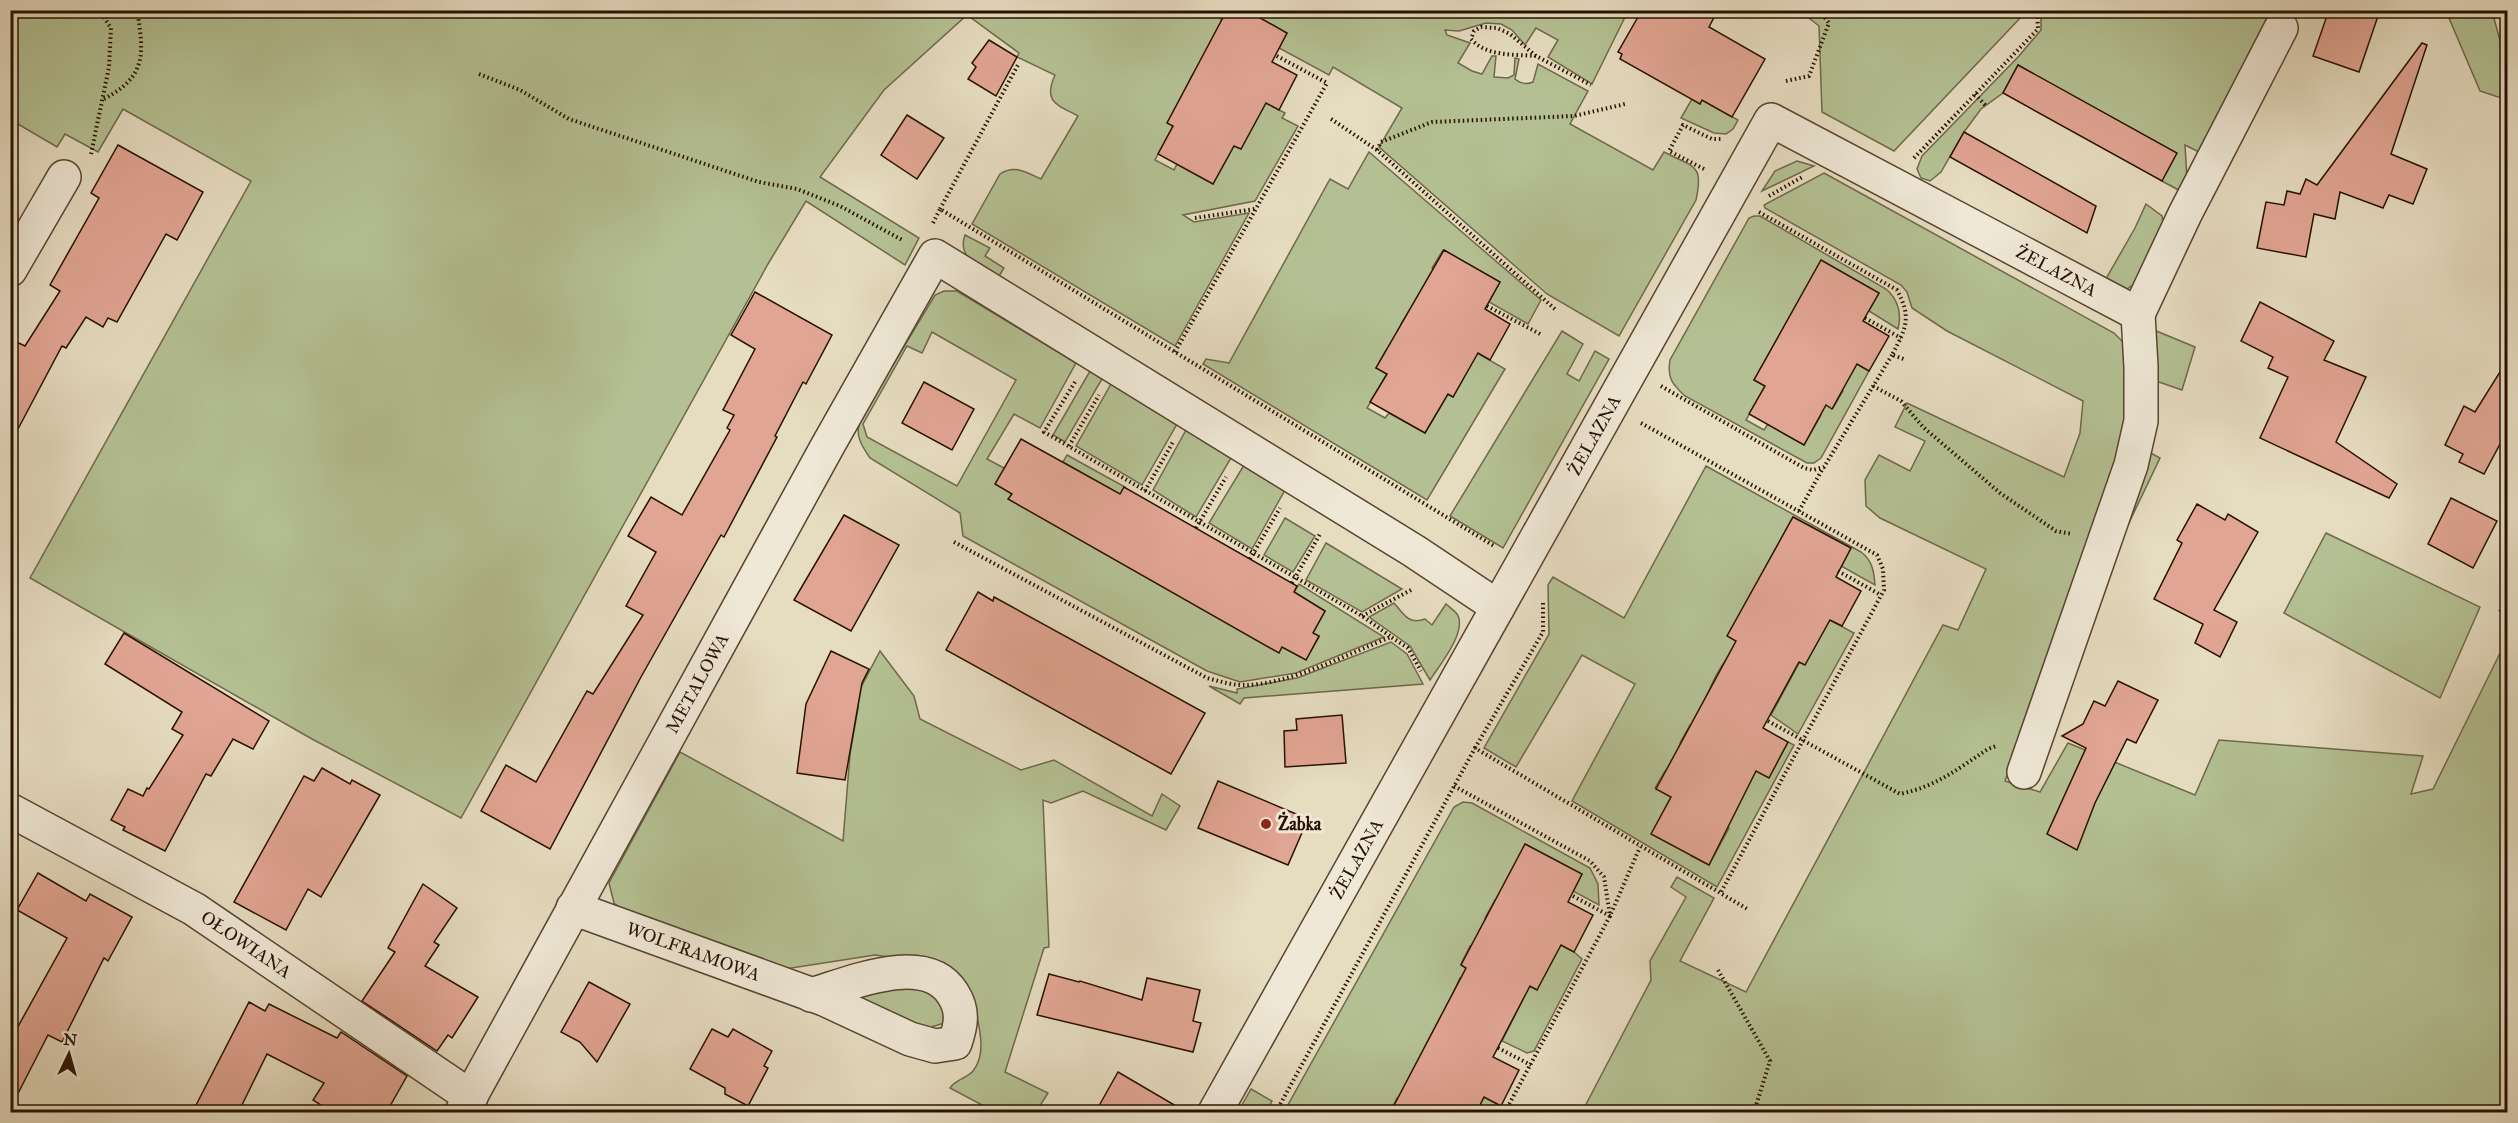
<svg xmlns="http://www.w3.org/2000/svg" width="2518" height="1123" viewBox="0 0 2518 1123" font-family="'IM FELL Great Primer',serif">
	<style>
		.green { fill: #b4c093; stroke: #6e684a; stroke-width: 1.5; fill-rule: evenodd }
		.building { fill: #e1a593; stroke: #271101; stroke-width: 1.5 }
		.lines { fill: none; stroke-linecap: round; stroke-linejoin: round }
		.minor-casing { stroke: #574431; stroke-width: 36 }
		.path { stroke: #271101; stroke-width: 4; stroke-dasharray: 1.5 3; stroke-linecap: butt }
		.minor { stroke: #efe8d6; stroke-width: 33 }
		.poi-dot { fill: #8f2418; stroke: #efe8d6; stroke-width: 2 }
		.labels { text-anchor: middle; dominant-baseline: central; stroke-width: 6; stroke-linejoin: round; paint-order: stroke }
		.street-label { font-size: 18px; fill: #271101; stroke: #efe8d6 }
		.poi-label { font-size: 18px; font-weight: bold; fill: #271101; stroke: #efe8d6; text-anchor: start }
	</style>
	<rect width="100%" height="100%" fill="#e6dcc0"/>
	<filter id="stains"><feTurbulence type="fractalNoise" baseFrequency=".00333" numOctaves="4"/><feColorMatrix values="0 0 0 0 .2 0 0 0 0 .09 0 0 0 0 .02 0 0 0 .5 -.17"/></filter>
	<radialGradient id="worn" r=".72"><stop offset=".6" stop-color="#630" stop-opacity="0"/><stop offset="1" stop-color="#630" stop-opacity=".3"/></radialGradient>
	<g class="green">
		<path d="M 1225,10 L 1221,20 L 1226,23 L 1191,77 L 1173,126 L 1155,160 L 1174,170 L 1177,164 L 1213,184 L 1229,155 L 1226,141 L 1241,149 L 1260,100 L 1285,113 L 1282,118 L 1298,126 L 1255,201 L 1183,215 L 1194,222 L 1249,213 L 1175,346 L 972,224 L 1000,174 C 1015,164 1027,173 1041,179 L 1078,116 C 1056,104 1043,102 1055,75 L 1017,57 L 1019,53 L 967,15 L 884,90 L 820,177 L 919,238 L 905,265 L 806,201 L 768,264 L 461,818 L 312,739 L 30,578 L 251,181 L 123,109 L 98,152 L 65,134 L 57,147 L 11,120 L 11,11 Z"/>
		<path d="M 1246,11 L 1628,11 L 1592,84 L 1548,57 L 1558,40 L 1536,28 L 1525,45 L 1512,30 L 1501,24 L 1486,23 L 1459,31 L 1445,30 L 1447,35 L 1470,43 L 1458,63 L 1472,71 L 1482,74 L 1492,56 L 1496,56 L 1494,77 L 1508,78 L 1514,75 L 1515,58 L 1519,59 L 1515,79 C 1521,84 1526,85 1533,82 L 1538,64 L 1588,91 L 1570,124 L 1653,170 L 1664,152 C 1694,168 1704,163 1696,200 L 1619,336 L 1547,294 L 1379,147 L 1402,108 L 1333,67 L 1329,75 L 1279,48 L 1287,33 Z"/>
		<polygon points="2023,11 2023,15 1894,151 1822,112 1819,26 1800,11"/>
		<polygon points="2041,11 2289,11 2199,152 2185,145 2187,180 2184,193 2162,181 2018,65 2003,93 1981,109 1964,132 1941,172 1930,181 1921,178 1917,169 1922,156 2019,56 2041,30"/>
		<polygon points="2446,11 2492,11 2507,66 2507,100 2480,91"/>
		<polygon points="1692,99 1700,104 1702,100 1738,120 1733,129 1726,134 1714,133 1681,118"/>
		<polygon points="1369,152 1541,300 1528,324 1489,302 1500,282 1443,250 1432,268 1438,272 1417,308 1412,306 1401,324 1406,327 1392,353 1386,350 1376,368 1387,374 1367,408 1385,418 1389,413 1425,433 1442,404 1439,390 1453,397 1463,379 1472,350 1505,369 1427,500 1203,364 1206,359 1229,363 1330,179 1348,189"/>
		<polygon points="1797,161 1814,166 1762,191 1775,171"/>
		<polygon points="1824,173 2114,333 2123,342 2134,404 2106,504 2005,781 2040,792 2068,743 2195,795 2219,740 2423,756 2411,794 2433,789 2507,639 2507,1112 1582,1112 1651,980 1650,961 1686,897 1671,887 1677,877 1714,898 1680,961 1746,992 1943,625 1958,630 1986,569 1880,518 1866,506 1865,480 1879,455 1910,471 1925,441 1895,427 1907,403 2064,477 2080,433 2083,401 1947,331 1912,308 1907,292 1901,285 1765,208 1764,205"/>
		<polygon points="2146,204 2162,216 2164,229 2140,280 2127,289 2103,284 2135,228"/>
		<path d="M 1754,216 L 1760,216 L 1886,289 C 1898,299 1902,314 1898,329 L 1869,311 L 1879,293 L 1821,261 L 1754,380 L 1765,386 L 1746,420 L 1764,430 L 1768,424 L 1804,445 L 1821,415 L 1819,401 L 1833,408 L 1843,391 L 1837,387 L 1852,361 L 1869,371 L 1821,458 L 1814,463 L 1807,463 L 1685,396 C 1672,384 1667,378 1670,360 L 1749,218 Z"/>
		<path d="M 965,235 L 990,248 L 985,256 L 1004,268 L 999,276 L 993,278 C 978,266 957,257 965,235 Z"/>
		<path d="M 944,291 L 957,291 L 1076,363 L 1040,428 L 1014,414 L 987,459 L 1004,468 L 1012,493 L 1009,499 L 1301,657 L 1307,658 L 1319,637 L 1313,633 L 1325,611 L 1294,592 L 1299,584 L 1384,637 L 1296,673 L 1240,682 L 1207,671 L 963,536 L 960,513 L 870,458 C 861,445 854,434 861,418 L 935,295 ZM 932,332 L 1016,380 L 957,486 L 867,437 L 863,424 L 907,346 L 922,353 Z"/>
		<polygon points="2154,330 2195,347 2182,390 2153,380"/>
		<polygon points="1562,331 1583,344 1567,374 1579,381 1595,351 1609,359 1503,548 1450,516"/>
		<polygon points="1090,371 1102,379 1065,442 1053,435"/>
		<polygon points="1111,384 1177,424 1142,485 1076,446"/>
		<polygon points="1186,430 1231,458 1196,517 1153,490"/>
		<polygon points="2147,451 2160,458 2127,527 2121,522"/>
		<polygon points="1067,455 1125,487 1120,495 1063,462"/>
		<polygon points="1244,465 1285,490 1252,549 1209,523"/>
		<path d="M 1706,466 L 1861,552 C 1872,560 1874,571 1875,585 L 1841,566 L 1851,548 L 1793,517 L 1728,636 L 1742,644 C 1716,662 1706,699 1695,728 L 1690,725 L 1680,743 L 1685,746 L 1670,774 L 1665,771 L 1655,788 L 1671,797 L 1652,834 L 1670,844 L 1694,850 L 1691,856 L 1709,865 L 1729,828 L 1715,820 L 1752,768 L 1769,777 L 1788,742 L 1794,745 L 1717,887 L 1572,801 L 1635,684 L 1582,655 L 1516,767 L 1484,748 L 1549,634 L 1548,585 L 1553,577 L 1624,618 Z"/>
		<polygon points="1285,518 1315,536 1293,572 1264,555"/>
		<polygon points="2326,533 2480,607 2440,698 2284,613"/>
		<polygon points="1326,543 1402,589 1362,612 1306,580"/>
		<path d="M 1394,603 C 1404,614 1408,625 1425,619 L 1432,625 L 1446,604 C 1449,607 1455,611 1457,614 C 1468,631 1439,666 1430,680 L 1410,646 L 1369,617 Z"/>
		<polygon points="1824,617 1854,633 1798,734 1771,715"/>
		<polygon points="1391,642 1407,654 1423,684 1244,698 1240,704 1209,686 1237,693 1237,689 1297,678"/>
		<path d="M 880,651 L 914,696 L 920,719 L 1021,770 L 1054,760 L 1152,816 L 1162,794 L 1180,806 L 1166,830 L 1083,791 L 1051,803 L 1043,800 L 1049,947 L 1044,948 L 1005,1072 L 1048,1093 L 1036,1112 L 995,1112 L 950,1088 C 956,1079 966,1079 973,1071 C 988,1053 978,1023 974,1002 L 913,960 L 875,955 L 785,969 L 635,920 L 614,903 L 609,883 L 680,752 L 843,841 L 850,754 L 858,708 L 858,693 Z"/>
		<polygon points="1463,802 1472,803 1590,868 1598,884 1599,905 1573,891 1582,874 1525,844 1501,902 1495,900 1485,918 1491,921 1476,949 1470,946 1461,964 1472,971 1467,981 1460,978 1403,1101 1397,1098 1390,1112 1284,1112 1454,807"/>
		<polygon points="1557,943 1574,952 1582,959 1534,1051 1527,1053 1502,1041 1523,999 1523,983 1537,990"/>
		<polygon points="921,986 947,1002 948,1022 918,1031 866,1012 851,990"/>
		<polygon points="1251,1089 1272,1101 1266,1112 1238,1112"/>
		<polygon points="1484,1097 1501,1106 1497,1112 1476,1112"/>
	</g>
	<g class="building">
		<polygon points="1227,10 1246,10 1287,33 1272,62 1297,75 1279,110 1266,103 1241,149 1234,146 1213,184 1158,154 1173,126 1167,123"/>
		<polygon points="1642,10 1718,10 1709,27 1765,59 1732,117 1702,100 1700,104 1620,59 1622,54 1618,52"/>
		<polygon points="2329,10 2380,10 2359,72 2313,56"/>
		<polygon points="989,40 1017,57 996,96 968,79 976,67 972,63"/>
		<polygon points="2422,43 2427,45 2391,154 2427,169 2413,204 2389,195 2383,208 2340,192 2335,219 2314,214 2306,257 2257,248 2266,202 2284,205 2287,191 2300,194 2306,179 2317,185"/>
		<polygon points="2018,65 2177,153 2162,181 2003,93"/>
		<polygon points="907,115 944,138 917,179 881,155"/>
		<polygon points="1964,132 2096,206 2087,233 1950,157"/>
		<polygon points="118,145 203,192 177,240 166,234 117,322 108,318 103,327 86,317 66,348 62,346 10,444 10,339 25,346 60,291 50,285 99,198 91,193"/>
		<polygon points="1444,250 1500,282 1485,309 1510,324 1490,360 1478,353 1453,397 1448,394 1425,433 1370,402 1387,374 1376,368"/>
		<polygon points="1821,260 1879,293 1863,321 1889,336 1869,371 1857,364 1832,409 1826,405 1804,445 1749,414 1765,386 1754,380"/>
		<polygon points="755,292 832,335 806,384 803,382 775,436 777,437 724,537 721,535 641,677 550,849 481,811 506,765 536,782 587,691 593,694 643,615 626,606 656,552 628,536 651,497 682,515 730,430 727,428 734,415 723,410 755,349 731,335"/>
		<polygon points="2260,302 2334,341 2324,360 2366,377 2336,442 2397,484 2389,498 2260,438 2288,377 2268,368 2273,357 2241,341"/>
		<polygon points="2508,359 2508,429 2484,474 2459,462 2463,454 2445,445 2464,406 2475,412"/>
		<polygon points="924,382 974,409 952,450 902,423"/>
		<polygon points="1021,439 1120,494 1124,487 1297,586 1294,592 1325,611 1313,633 1319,636 1306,660 1282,647 1279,653 1008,499 1012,494 995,484"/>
		<polygon points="2451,498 2497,521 2473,568 2428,544"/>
		<polygon points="2197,504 2225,520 2228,514 2258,532 2214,610 2237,622 2220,657 2195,643 2203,624 2154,599 2182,543 2177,540"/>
		<polygon points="844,515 899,545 851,631 794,600"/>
		<polygon points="1793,517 1851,548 1836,577 1861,591 1842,626 1830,620 1805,665 1799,662 1763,728 1788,742 1769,778 1756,771 1709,865 1651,834 1671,797 1656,789 1736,641 1727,636"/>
		<polygon points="978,592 993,601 994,597 1205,713 1171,774 946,650"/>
		<polygon points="124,633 269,721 253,749 233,739 211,776 206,774 165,851 123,830 125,827 111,820 128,789 143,796 147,788 149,789 183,735 172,729 182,712 105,664"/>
		<polygon points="831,651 869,669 862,683 845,780 797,773 806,704"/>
		<polygon points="2118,681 2158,700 2136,743 2127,739 2095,803 2077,850 2047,834 2086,748 2062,736 2083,724 2094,701 2105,706"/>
		<polygon points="1342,715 1346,763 1285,767 1284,731 1297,730 1296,719"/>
		<polygon points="322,768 350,784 352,780 380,795 321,897 308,889 286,930 234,902 304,776 314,781"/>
		<polygon points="1218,781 1308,819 1288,865 1198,828"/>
		<polygon points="1525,844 1582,874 1568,902 1593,915 1574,952 1561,945 1537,990 1530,986 1493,1057 1519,1070 1501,1106 1484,1097 1476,1113 1390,1113 1466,968 1461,965"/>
		<polygon points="38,873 86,901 90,894 132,917 108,961 104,958 62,1042 48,1035 10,1109 10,1041 67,938 17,910"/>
		<polygon points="423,884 457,908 434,942 439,945 425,966 478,997 452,1038 448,1035 437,1051 362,1001 395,952 388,948"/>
		<polygon points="1049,974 1079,982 1080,981 1142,1000 1147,978 1200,990 1193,1021 1201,1023 1193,1052 1037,1015"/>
		<polygon points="589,982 630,1004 597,1062 580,1042 561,1032"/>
		<polygon points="249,1002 265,1011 269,1004 337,1038 341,1032 407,1076 386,1113 333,1113 313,1100 324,1083 267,1054 238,1113 192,1113"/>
		<polygon points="712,1029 728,1037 733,1029 772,1051 764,1066 768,1068 748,1106 725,1094 725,1088 690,1069"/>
		<polygon points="1118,1072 1188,1113 1095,1113"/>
	</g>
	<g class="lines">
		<g class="minor-casing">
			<g id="minor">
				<polyline points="10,270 64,177"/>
				<polyline points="2138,314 2185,214 2281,28"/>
				<path id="s1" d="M 10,810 L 194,909 L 471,1097"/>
				<path id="s2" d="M 573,908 L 824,999 L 910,1039 L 935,1046 L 955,1043 C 961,1025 964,1011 953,994 C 926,950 849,984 811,995"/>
				<path id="s3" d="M 462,1112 L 827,447 L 935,256 L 1414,551 L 1498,607"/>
				<path id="s4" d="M 1215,1112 L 1771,120 L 2138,314 L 2141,367 L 2141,421 L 2131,465 L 2024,772"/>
			</g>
		</g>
		<g class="path">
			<path d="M 1536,56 C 1514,54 1487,57 1471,39 L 1474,31 L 1481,27 L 1497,28 L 1510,34 L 1536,56 L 1591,85"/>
			<polyline points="479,74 520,90 569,119 759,182 797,189 840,206 904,241"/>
			<polyline points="1786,81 1809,76 1829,23 1819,10"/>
			<polyline points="1975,94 1986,106"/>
			<path d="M 104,99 C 147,76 144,54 137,10"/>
			<polyline points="1331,119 1377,150 1556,310"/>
			<polyline points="1377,150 1381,142 1432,122 1574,116 1625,104"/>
			<polyline points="91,154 109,67 111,28 99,10"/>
			<polyline points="1914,158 2038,29 2037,10"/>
			<polyline points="1704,169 1669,151 1683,125 1712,139 1721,139"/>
			<polyline points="1769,196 1804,176"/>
			<polyline points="940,209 1019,63"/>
			<path d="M 1759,212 L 1897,290 C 1912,318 1906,328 1892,355 L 1904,359"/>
			<polyline points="1195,218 1255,209"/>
			<polyline points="933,223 940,209 1494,546"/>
			<polyline points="1487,306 1542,335"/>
			<polyline points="1865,318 1901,338"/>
			<polyline points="1175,352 1327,83 1275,55"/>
			<polyline points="1075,382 1044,432 1362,616 1390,636"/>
			<polyline points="1661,386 1804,468 1813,470 1824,467 1892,355"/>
			<polyline points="1873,386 1901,401 1923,427 2000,493 2056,531 2072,534"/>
			<polyline points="1641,423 1877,555 1883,569 1884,590 1720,894"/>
			<polyline points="1069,446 1099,395"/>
			<polyline points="1145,491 1173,442"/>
			<polyline points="1799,511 1823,468"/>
			<polyline points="1196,528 1226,477"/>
			<path d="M 954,542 L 1207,678 C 1219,681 1230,685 1243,685 C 1286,686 1350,653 1391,637 L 1408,648 L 1421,671"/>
			<polyline points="1250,559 1280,508"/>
			<polyline points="1838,571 1881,595"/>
			<polyline points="1292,583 1320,534"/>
			<polyline points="1362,616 1411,590"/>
			<polyline points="2505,619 2500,612 2508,597"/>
			<path d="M 1768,721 L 1900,794 C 1937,786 1956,770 1988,749 L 1996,746"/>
			<polyline points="1475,748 1543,632 1543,601"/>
			<polyline points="1454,786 1590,861 1604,877 1610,916 1571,895"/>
			<polyline points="1718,970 1770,1061 1754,1112"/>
			<polyline points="1498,1048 1531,1065"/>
			<polyline points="1276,1112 1475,748 1749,910"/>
			<polyline points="1505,1112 1610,916 1640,847"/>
		</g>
		<use href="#minor" class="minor"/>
	</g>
	<circle class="poi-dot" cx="1266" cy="824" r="6"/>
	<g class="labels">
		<g class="street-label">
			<text stroke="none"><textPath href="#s4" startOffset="1460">ŻELAZNA</textPath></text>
			<text stroke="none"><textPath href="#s4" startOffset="776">ŻELAZNA</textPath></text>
			<text stroke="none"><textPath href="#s3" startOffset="489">METALOWA</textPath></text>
			<text stroke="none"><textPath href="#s4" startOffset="290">ŻELAZNA</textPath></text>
			<text stroke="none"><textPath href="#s1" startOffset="272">OŁOWIANA</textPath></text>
			<text stroke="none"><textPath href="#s2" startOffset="128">WOLFRAMOWA</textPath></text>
		</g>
		<g class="poi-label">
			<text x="1278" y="824">Żabka</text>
		</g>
	</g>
	<rect width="2518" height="1123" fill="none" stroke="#e6dcc0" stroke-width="36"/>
	<rect x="12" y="12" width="2494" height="1099" fill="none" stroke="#271101" stroke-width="3"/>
	<rect x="18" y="18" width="2482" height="1087" fill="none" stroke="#271101" stroke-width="1.5"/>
	<g transform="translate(69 1054) rotate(5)" stroke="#efe8d6" stroke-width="4.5" paint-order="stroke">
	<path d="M0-4.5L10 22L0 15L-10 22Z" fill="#271101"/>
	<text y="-9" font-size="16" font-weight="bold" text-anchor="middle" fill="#271101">N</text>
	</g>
	<rect width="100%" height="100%" filter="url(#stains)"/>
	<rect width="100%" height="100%" fill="url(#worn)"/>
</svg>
